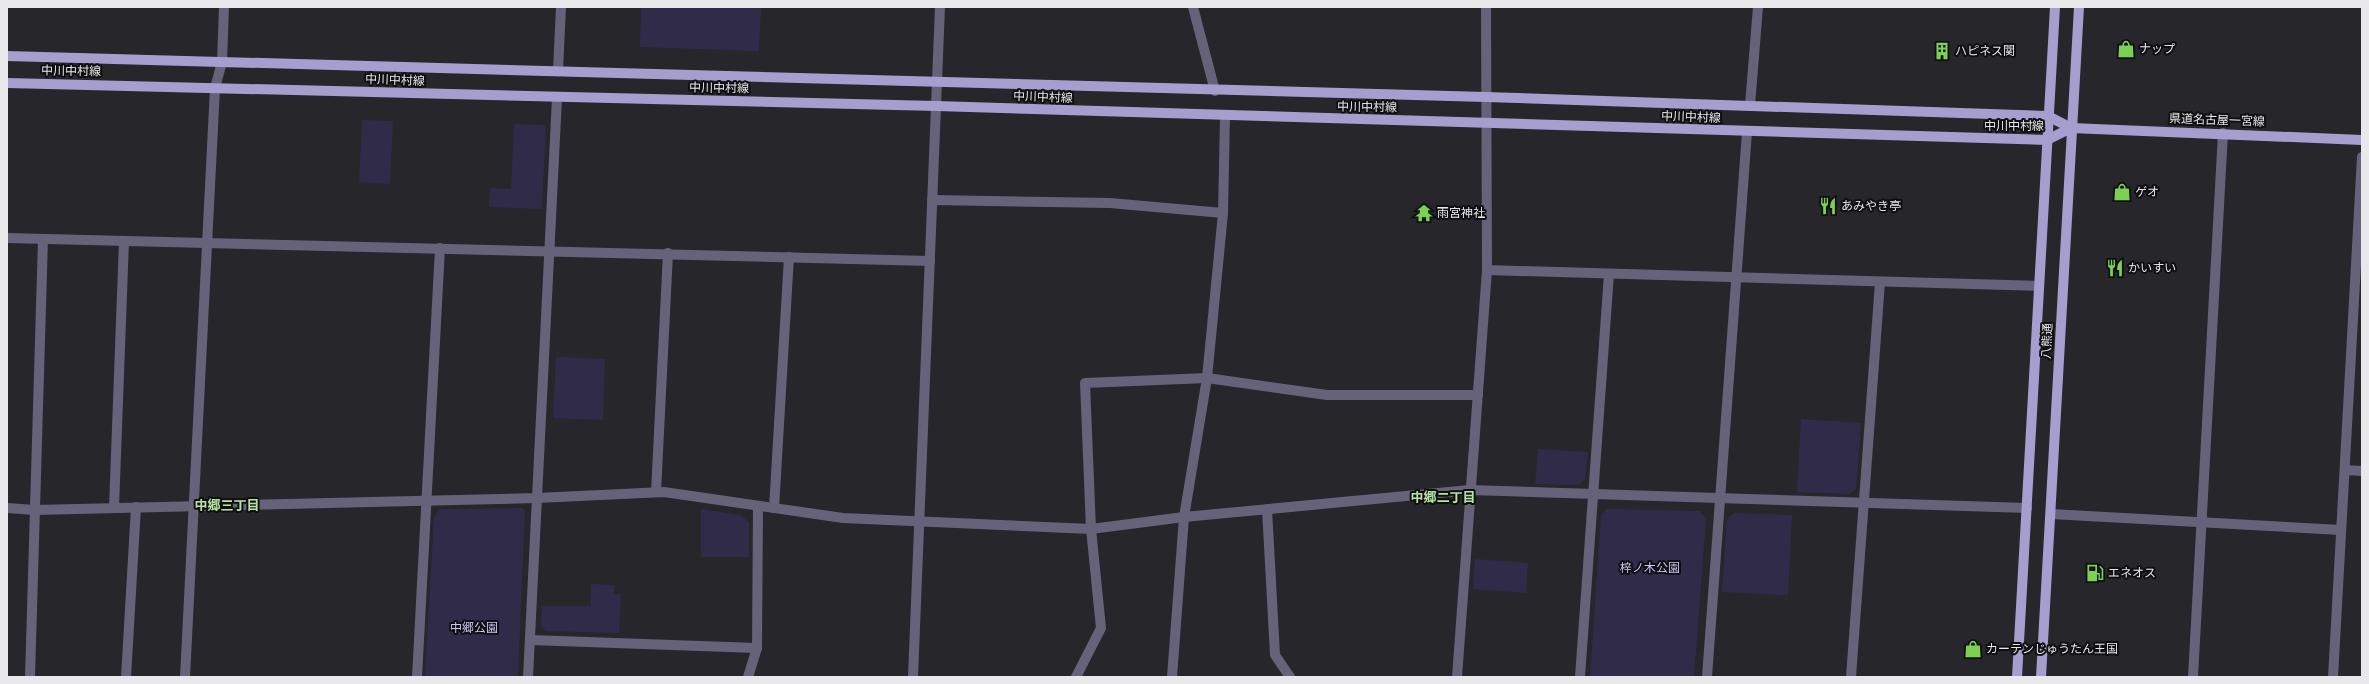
<svg xmlns="http://www.w3.org/2000/svg" width="2369" height="684" viewBox="0 0 2369 684" font-family="'Roboto Condensed','Noto Sans JP',sans-serif">
	<style>
		.green { fill: #312b4a }
		.lines { fill: none; stroke-linecap: round; stroke-linejoin: round }
		.minor { stroke: #66627a; stroke-width: 10 }
		.major { stroke: #a69ece; stroke-width: 10 }
		.labels { text-anchor: middle; dominant-baseline: central; stroke-width: 4; stroke-linejoin: round; paint-order: stroke }
		.poi-label { font-size: 12px; fill: #e8e8eb; stroke: #0f0f11; text-anchor: start }
		.street-label { font-size: 12px; fill: #e8e8eb; stroke: #0f0f11 }
		.park-label { font-size: 12px; fill: #cdc5f6; stroke: #0f0f11 }
		.neighbourhood-label { font-size: 13px; font-weight: bold; fill: #b6e4a3; stroke: #0f0f11 }
	</style>
	<rect width="100%" height="100%" fill="#26262b"/>
	<g class="green">
		<polygon points="641,7 761,7 759,51 640,47"/>
		<polygon points="362,120 393,121 390,184 359,182"/>
		<polygon points="514,124 546,125 542,209 489,207 490,188 511,189"/>
		<polygon points="556,357 605,359 603,420 553,418"/>
		<polygon points="1801,419 1861,423 1856,489 1849,494 1797,492"/>
		<polygon points="1538,449 1588,452 1585,479 1579,485 1535,484"/>
		<polygon points="522,508 525,510 518,677 425,677 434,517 440,509"/>
		<polygon points="701,509 740,515 749,522 749,557 701,557"/>
		<polygon points="1607,509 1700,511 1706,519 1694,677 1590,677 1601,515"/>
		<polygon points="1734,513 1792,515 1788,595 1722,592 1727,519"/>
		<polygon points="1475,559 1528,563 1526,593 1473,589"/>
		<polygon points="591,584 614,585 614,594 621,594 619,633 546,631 541,626 542,606 591,606"/>
	</g>
	<g class="lines">
		<g class="minor">
			<polyline points="1193,7 1215,91"/>
			<polyline points="558,70 561,7"/>
			<polyline points="1750,105 1758,7"/>
			<polyline points="932,200 1110,203 1223,213"/>
			<polyline points="7,238 930,261"/>
			<polyline points="1487,270 2039,286"/>
			<polyline points="2345,470 2362,471"/>
			<polyline points="656,492 668,253"/>
			<polyline points="7,508 35,510 537,498 664,492 843,518 1091,529 1184,517 1470,490 2027,508"/>
			<polyline points="114,508 124,241"/>
			<polyline points="774,508 789,257"/>
			<polyline points="1267,509 1275,655 1290,677"/>
			<polyline points="2051,514 2341,530"/>
			<polyline points="530,640 757,648"/>
			<polyline points="30,677 43,239"/>
			<polyline points="126,677 136,507"/>
			<polyline points="185,677 215,88 222,62 224,7"/>
			<polyline points="417,677 440,248"/>
			<polyline points="528,677 557,98"/>
			<polyline points="748,677 757,648 758,506"/>
			<polyline points="913,677 940,7"/>
			<polyline points="1076,677 1101,628 1091,529 1085,383 1207,378 1327,395 1478,395"/>
			<polyline points="1172,677 1184,517 1207,378 1223,213 1225,116"/>
			<polyline points="1457,677 1487,270 1486,7"/>
			<polyline points="1580,677 1609,274"/>
			<polyline points="1707,677 1747,132"/>
			<polyline points="1851,677 1880,282"/>
			<polyline points="2193,677 2223,133"/>
			<polyline points="2333,677 2362,157"/>
		</g>
		<g class="major">
			<polyline points="7,56 1486,97 2048,116 2071,128 2362,140"/>
			<polyline points="7,83 936,106 2047,140 2071,128"/>
			<polyline points="2017,677 2055,7"/>
			<polyline points="2041,677 2079,7"/>
		</g>
	</g>
	<defs>
		<g id="shop-bare" transform="scale(1.38)"><path d="M-5-2.5h2.3a2.7 3.5 0 0 1 5.4 0H5L5.5 6h-11ZM-1.5-2.5h3a1.5 2.3 0 0 0-3 0Z" fill="#7cd155" stroke="#0f0f11" stroke-width="2.5" paint-order="stroke"/></g>
		<g id="building-bare" transform="scale(1.38)"><path d="M-4-6H4V6H1V3H-1V6H-4ZM-2.5-4.3h1.7v1.8h-1.7ZM.8-4.3h1.7v1.8H.8ZM-2.5-1h1.7V.8h-1.7ZM.8-1h1.7V.8H.8Z" fill="#7cd155" stroke="#0f0f11" stroke-width="2.5" paint-order="stroke"/></g>
		<g id="restaurant-bare" transform="scale(1.38)"><path d="M-5-6h1v4h1v-4h1v4h1v-4h1v5L-1.5 .5V6h-2V.5L-5-1ZM5-6V6H3V1.5H1.5Q1.5-4 5-6Z" fill="#7cd155" stroke="#0f0f11" stroke-width="2.5" paint-order="stroke"/></g>
		<g id="temple-bare" transform="scale(1.38)"><path d="M0-6L5-2H3V0L6.5 2.5H4V6H1.5V3h-3V6H-4V2.5H-6.5L-3 0V-2H-5Z" fill="#7cd155" stroke="#0f0f11" stroke-width="2.5" paint-order="stroke"/></g>
		<g id="fuel-bare" transform="scale(1.38)"><path d="M-5.5-6h7V0h2V4h1.3V-2.5L3-4.5l.8-.8L6-3V5H2.5V1h-1V6h-7ZM-4.2-4.7v3.2H.2V-4.7Z" fill="#7cd155" stroke="#0f0f11" stroke-width="2.5" paint-order="stroke"/></g>
	</defs>
	<g fill-rule="evenodd">
		<use href="#shop-bare" x="2126" y="49"/>
		<use href="#building-bare" x="1942" y="51"/>
		<use href="#shop-bare" x="2122" y="192"/>
		<use href="#restaurant-bare" x="1828" y="206"/>
		<use href="#temple-bare" x="1424" y="213"/>
		<use href="#restaurant-bare" x="2115" y="268"/>
		<use href="#fuel-bare" x="2095" y="573"/>
		<use href="#shop-bare" x="1973" y="649"/>
	</g>
	<g class="labels">
		<g class="poi-label">
			<text x="2139" y="49">ナップ</text>
			<text x="1955" y="51">ハピネス関</text>
			<text x="2135" y="192">ゲオ</text>
			<text x="1841" y="206">あみやき亭</text>
			<text x="1437" y="213">雨宮神社</text>
			<text x="2128" y="268">かいすい</text>
			<text x="2108" y="573">エネオス</text>
			<text x="1986" y="649">カーテンじゅうたん王国</text>
		</g>
		<g class="street-label">
			<text transform="translate(71 71) rotate(1)">中川中村線</text>
			<text transform="translate(395 80) rotate(2)">中川中村線</text>
			<text transform="translate(719 88) rotate(1)">中川中村線</text>
			<text transform="translate(1043 97) rotate(2)">中川中村線</text>
			<text transform="translate(1367 107) rotate(1)">中川中村線</text>
			<text transform="translate(1691 117) rotate(2)">中川中村線</text>
			<text transform="translate(2217 120) rotate(2)">県道名古屋一宮線</text>
			<text x="2014" y="126">中川中村線</text>
			<text transform="translate(2047 341) rotate(-87)">八熊通</text>
		</g>
		<g class="park-label">
			<text x="1650" y="568">梓ノ木公園</text>
			<text x="474" y="628">中郷公園</text>
		</g>
		<g class="neighbourhood-label">
			<text x="1443" y="497">中郷二丁目</text>
			<text x="227" y="505">中郷三丁目</text>
		</g>
	</g>
	<rect width="2369" height="684" fill="none" stroke="#e8e8eb" stroke-width="16"/>
</svg>
